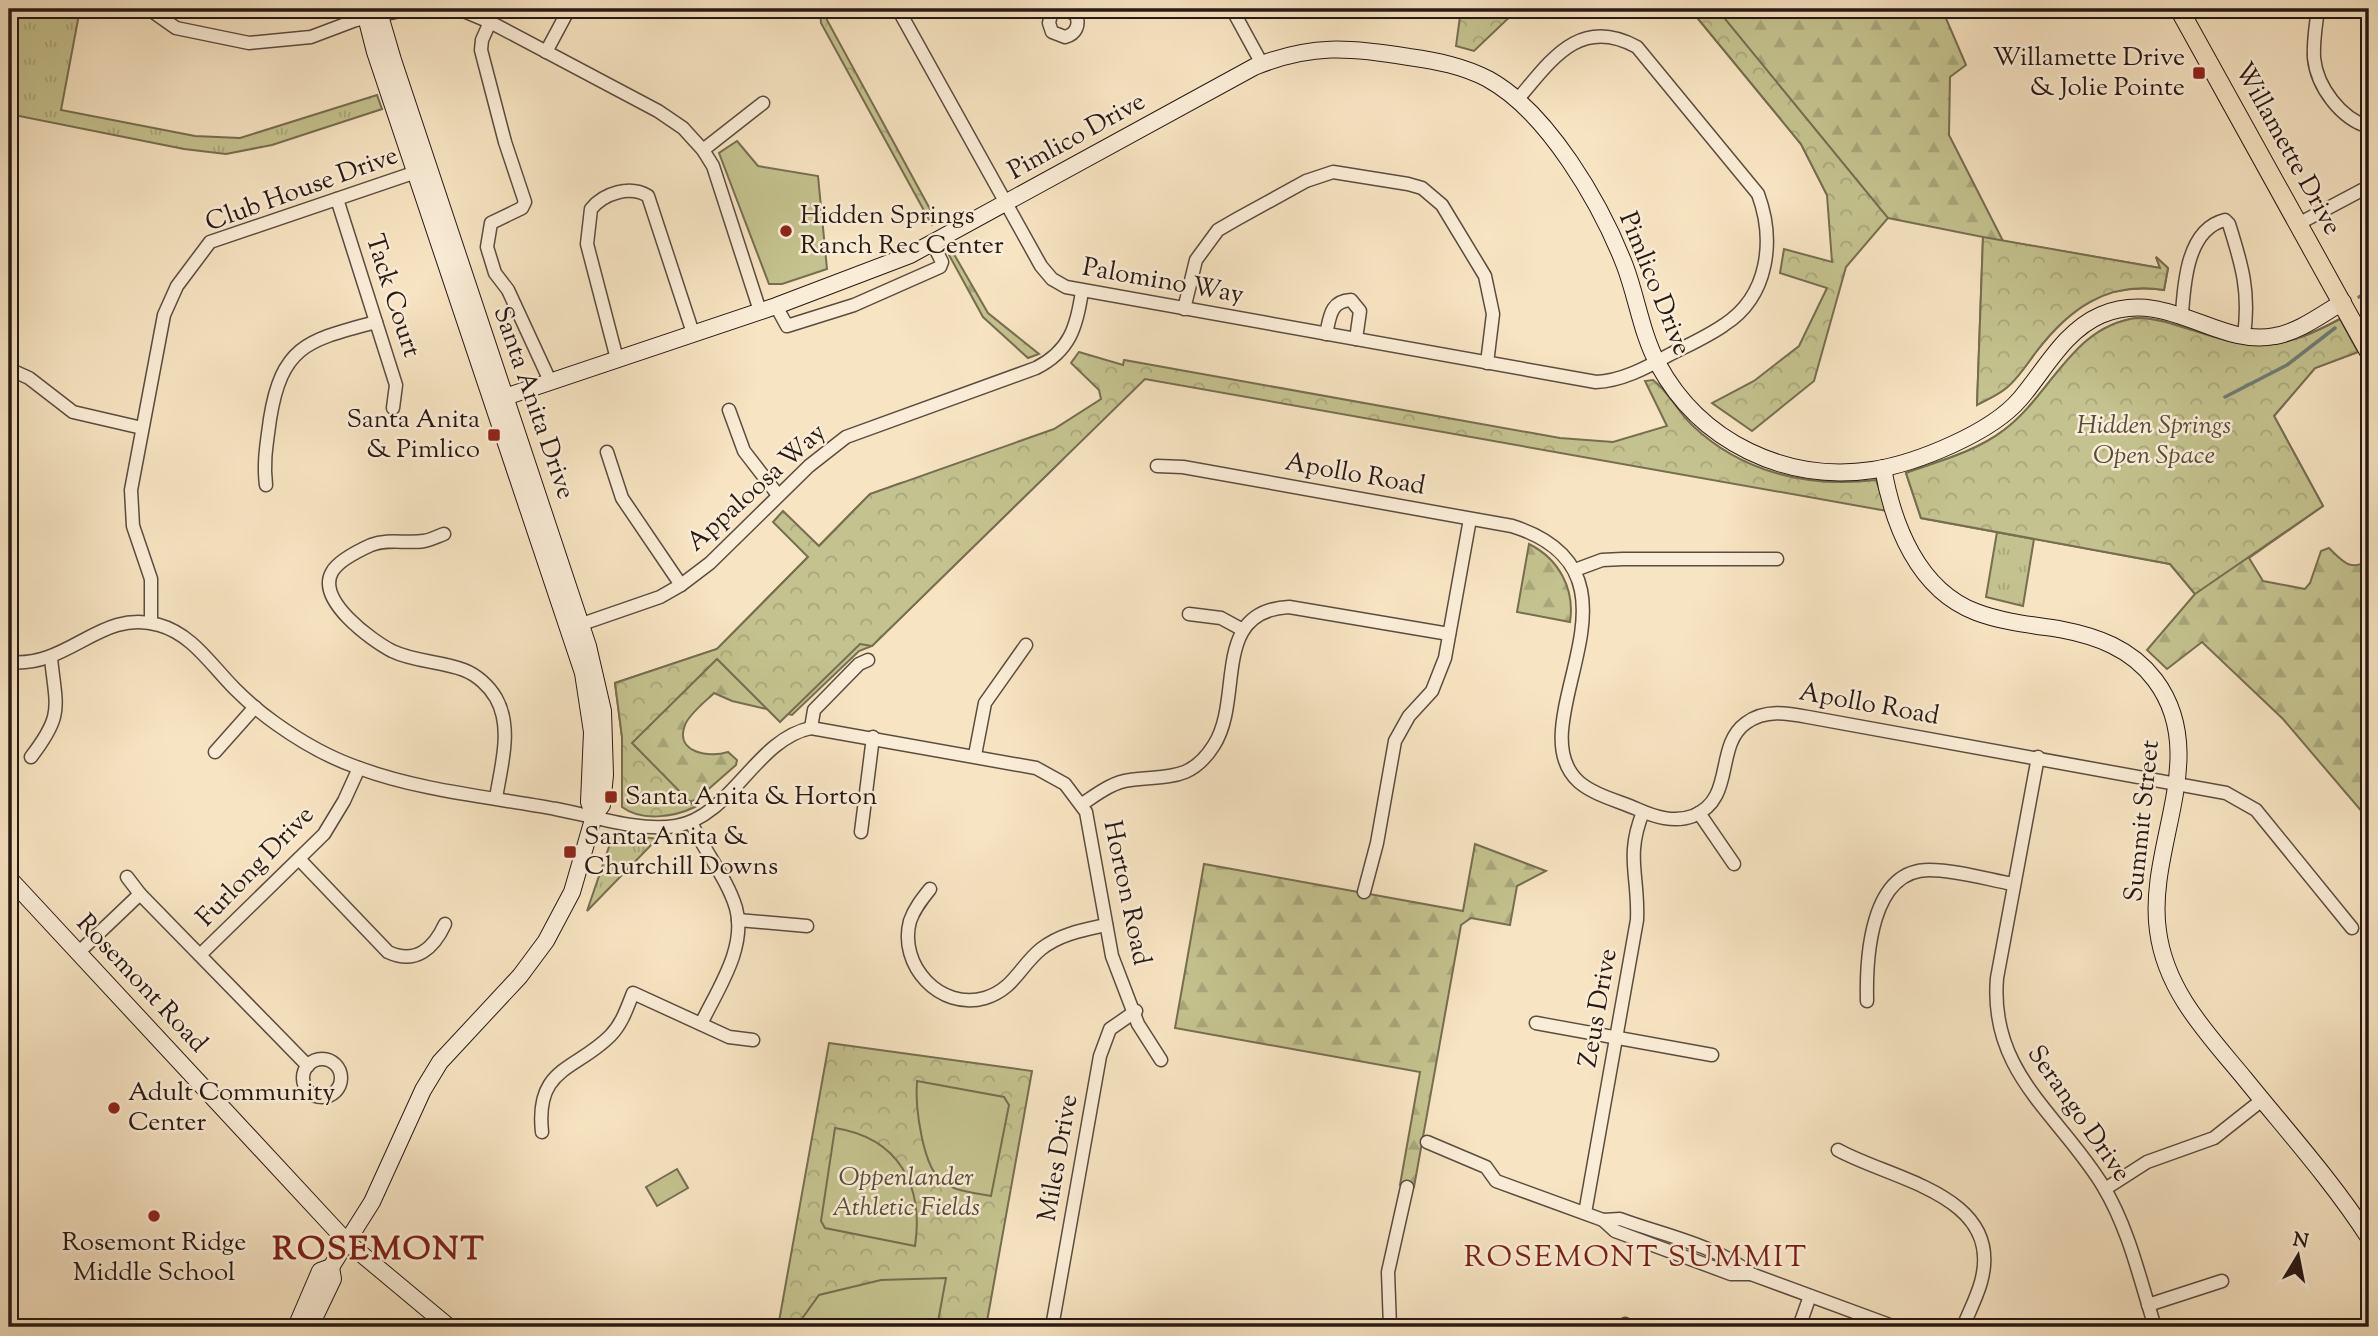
<svg xmlns="http://www.w3.org/2000/svg" width="2378" height="1336" viewBox="0 0 2378 1336" font-family="'Sorts Mill Goudy',serif">
	<style>
		.grass { fill: url(#grass-tufts); stroke: #766e50; stroke-width: 2 }
		.forest { fill: url(#forest-firs); stroke: #766e50; stroke-width: 2 }
		.park { fill: url(#park-crowns); stroke: #766e50; stroke-width: 2 }
		.pitch { fill: #c4c28e; stroke: #766e50; stroke-width: 2 }
		.lines { fill: none; stroke-linecap: round; stroke-linejoin: round }
		.stream { stroke: #6e7c75; stroke-width: 3.5 }
		.street-casing { stroke: #5b4c3f; stroke-width: 15 }
		.secondary-casing { stroke: #271913; stroke-width: 18 }
		.primary-casing { stroke: #271913; stroke-width: 20 }
		.street { stroke: #faedd7; stroke-width: 12 }
		.secondary { stroke: #faedd7; stroke-width: 16 }
		.primary { stroke: #f7e4c2; stroke-width: 18 }
		.poi-dot { fill: #8f2418; stroke: #faedd7; stroke-width: 2.5 }
		.labels { text-anchor: middle; dominant-baseline: central; stroke-width: 5; stroke-linejoin: round; paint-order: stroke }
		.poi-label { font-size: 26px; fill: #271913; stroke: #faedd7; text-anchor: start }
		.street-label { font-size: 26px; fill: #271913; stroke: #faedd7 }
		.park-label { font-size: 26px; font-style: italic; fill: #564c38; stroke: #faedd7 }
		.quarter-label { font-size: 30px; letter-spacing: 2px; fill: #7a1f14; stroke: #faedd7 }
		.district-label { font-size: 33px; font-weight: bold; letter-spacing: 2px; fill: #7a1f14; stroke: #faedd7 }
	</style>
	<defs>
		<pattern id="grass-tufts" width="24" height="20" patternUnits="userSpaceOnUse" patternTransform="scale(1.75)"><rect width="24" height="20" fill="#c4c28e"/><path d="M3 7l-1-3M5 7V3M7 7l1-3M15 17l-1-3M17 17v-4M19 17l1-3" fill="none" stroke="#a8a67a"/></pattern>
		<pattern id="forest-firs" width="22" height="20" patternUnits="userSpaceOnUse" patternTransform="scale(1.75)"><rect width="22" height="20" fill="#c4c28e"/><path d="M5 1l3.5 6h-7zM16 11l3.5 6h-7z" fill="#a8a67a"/></pattern>
		<pattern id="park-crowns" width="20" height="18" patternUnits="userSpaceOnUse" patternTransform="scale(1.75)"><rect width="20" height="18" fill="#c4c28e"/><path d="M2 6a3 3 0 1 1 6 0M12 15a3 3 0 1 1 6 0" fill="none" stroke="#a8a67a"/></pattern>
	</defs>
	<rect width="100%" height="100%" fill="#f7e4c2"/>
	<filter id="stains"><feTurbulence type="fractalNoise" baseFrequency=".00286" numOctaves="4"/><feColorMatrix values="0 0 0 0 .2 0 0 0 0 .09 0 0 0 0 .02 0 0 0 .5 -.17"/></filter>
	<radialGradient id="worn" r=".72"><stop offset=".6" stop-color="#630" stop-opacity="0"/><stop offset="1" stop-color="#630" stop-opacity=".3"/></radialGradient>
	<g class="grass">
		<polygon points="9,9 80,9 61,110 195,136 240,138 377,95 382,109 272,145 226,154 184,149 9,114"/>
		<polygon points="1997,532 2034,539 2023,606 1986,597"/>
		<polygon points="617,833 657,839 587,911 612,838"/>
	</g>
	<g class="forest">
		<path d="M 1687,9 L 1942,9 L 1966,65 L 1950,77 L 1949,135 L 2003,241 L 2160,268 L 2156,257 L 2168,268 L 2164,290 C 2104,282 2071,306 2036,352 C 2027,364 2017,380 2005,389 C 1996,396 1986,400 1977,405 L 1983,237 L 1888,218 L 1858,197 L 1827,195 L 1801,144 L 1695,15 Z"/>
		<polygon points="951,249 988,313 1039,354 1028,358 983,317 949,255"/>
		<path d="M 2137,318 C 2157,318 2175,325 2195,331 C 2256,351 2283,350 2340,319 L 2358,352 L 2315,368 L 2274,416 L 2323,506 L 2249,558 L 2263,581 L 2305,589 L 2310,583 L 2321,551 L 2329,548 C 2343,562 2351,572 2369,560 L 2369,820 L 2283,719 L 2202,642 L 2167,669 L 2147,650 L 2195,594 L 2170,564 L 1921,518 L 1906,473 C 1939,461 1976,451 2004,430 C 2052,394 2072,326 2137,318 Z"/>
		<path d="M 1061,461 L 872,646 L 859,651 L 792,715 L 732,701 L 714,693 C 706,701 689,714 685,725 C 674,753 710,758 728,752 L 737,760 L 736,765 L 696,800 L 687,802 L 622,737 L 615,683 L 717,649 L 870,494 L 901,483 Z"/>
		<path d="M 1529,544 C 1559,559 1575,589 1570,622 L 1517,612 Z"/>
		<polygon points="1475,844 1546,871 1517,886 1510,925 1471,918 1461,925 1414,1187 1400,1185 1420,1072 1175,1028 1204,864 1463,911"/>
	</g>
	<g class="park">
		<polygon points="820,9 826,9 827,20 937,222 932,225 821,23"/>
		<polygon points="1461,9 1518,9 1474,51 1456,46"/>
		<polygon points="1687,9 1717,9 1888,218 1846,267 1814,381 1752,431 1712,403 1754,381 1799,346 1827,288 1780,273 1784,249 1832,262 1827,195 1801,144 1695,15"/>
		<path d="M 1983,237 L 2160,268 L 2156,257 L 2168,268 L 2164,290 C 2107,281 2069,309 2036,352 C 2027,364 2017,380 2005,389 C 1996,396 1986,400 1977,405 Z"/>
		<path d="M 2137,318 C 2157,318 2175,325 2195,331 C 2256,351 2283,350 2340,319 L 2358,352 L 2315,368 L 2274,416 L 2323,506 L 2195,594 L 2170,564 L 1921,518 L 1906,473 C 1939,461 1976,452 2004,430 C 2052,394 2072,326 2137,318 Z"/>
		<path d="M 1079,352 L 1123,365 L 1124,360 L 1560,438 L 1613,442 L 1667,426 L 1645,381 L 1653,380 C 1668,391 1678,412 1692,425 C 1742,473 1809,488 1876,480 L 1887,511 L 1145,379 L 872,646 L 860,644 L 780,722 L 717,659 L 632,743 L 695,807 C 674,817 642,822 622,807 L 622,737 L 615,683 L 717,649 L 808,557 L 773,522 L 783,511 L 819,546 L 870,494 L 1054,429 L 1101,399 L 1099,390 L 1071,363 Z"/>
		<polygon points="829,1043 1032,1071 986,1327 778,1327"/>
	</g>
	<g class="pitch">
		<polygon points="737,141 758,166 818,176 827,269 782,284 769,284 719,153"/>
		<path d="M 917,1081 L 1004,1097 L 1009,1105 L 991,1196 C 975,1193 958,1192 944,1183 C 922,1169 915,1105 917,1081 Z"/>
		<path d="M 835,1128 C 899,1138 924,1186 915,1246 L 825,1228 L 821,1221 Z"/>
		<polygon points="677,1169 688,1188 657,1206 646,1187"/>
		<polygon points="946,1278 937,1327 796,1327 819,1295 881,1280"/>
	</g>
	<g class="lines">
		<g class="stream">
			<polyline points="2359,297 2369,291"/>
			<polyline points="2225,397 2287,365 2335,328"/>
		</g>
		<g class="street-casing">
			<g id="street">
				<polyline points="149,9 176,28 249,43 311,37 356,20 410,9"/>
				<polyline points="459,9 490,22 658,111 683,128 703,150 713,166 760,311"/>
				<path d="M 898,9 L 1041,266 L 1052,279 L 1066,287 L 1596,382 C 1621,381 1646,368 1667,356 C 1686,346 1707,337 1724,325 C 1769,296 1775,240 1758,194 L 1637,47 C 1580,16 1552,59 1518,99"/>
				<path d="M 1060,9 L 1051,14 L 1049,23 L 1052,32 L 1065,37 C 1076,34 1080,25 1076,15 L 1066,9"/>
				<polyline points="1232,9 1262,64"/>
				<path d="M 2318,9 C 2316,25 2313,41 2314,58 C 2317,87 2341,119 2369,127"/>
				<polyline points="490,22 482,40 481,50 505,142 525,202 522,208 491,223 487,247 495,273 508,290 550,381"/>
				<polyline points="546,52 569,9"/>
				<polyline points="703,150 763,103"/>
				<polyline points="337,199 396,385 393,408"/>
				<polyline points="2298,224 2362,190 2369,190"/>
				<polyline points="776,306 787,326 854,305 940,267 942,262 932,242"/>
				<polyline points="1184,309 1196,260 1218,230 1237,219 1306,181 1333,172 1408,184 1422,188 1442,205 1485,276 1493,314 1487,363"/>
				<path d="M 2182,314 C 2184,284 2187,229 2225,220 L 2229,224 C 2242,265 2250,292 2244,335"/>
				<path d="M 1326,334 C 1330,317 1330,301 1351,300 L 1360,311 L 1356,339"/>
				<path d="M 617,359 L 587,244 L 591,209 C 604,193 630,185 648,196 L 693,333"/>
				<polyline points="9,369 29,378 73,412 142,428"/>
				<polyline points="729,410 744,451 778,495"/>
				<polyline points="607,452 622,498 681,585"/>
				<path d="M 1157,466 L 1183,467 L 1512,526 C 1664,574 1514,724 1579,782 C 1594,795 1619,801 1637,809 C 1655,817 1674,823 1693,816 C 1736,799 1714,746 1746,723 C 1765,709 1787,713 1808,717 L 2226,793 L 2256,810 L 2352,928"/>
				<path d="M 266,485 C 263,462 267,442 270,419 C 282,344 309,340 376,322"/>
				<path d="M 444,534 C 438,536 431,540 424,541 C 406,544 389,538 371,545 C 360,550 338,561 332,572 C 316,600 371,640 392,651 C 415,662 441,661 464,670 C 477,675 489,686 496,698 C 513,728 501,766 496,798"/>
				<polyline points="1575,570 1602,560 1623,559 1777,559"/>
				<polyline points="1189,614 1221,618 1243,630"/>
				<polyline points="151,623 151,579 133,526 131,490 164,315 177,286 210,242 422,170"/>
				<path d="M 582,624 L 660,597 L 681,585 L 710,563 L 809,466 L 846,437 L 1036,368 C 1070,351 1077,326 1082,291"/>
				<path d="M 9,662 C 70,668 100,608 159,625 C 192,634 211,665 235,689 C 247,701 261,713 275,723 C 300,741 330,758 359,768 C 421,791 491,797 556,809 C 594,816 638,832 676,826 C 731,817 756,739 811,728 L 1036,768 L 1065,784 L 1086,812 L 1112,956 L 1138,1024 L 1161,1060"/>
				<polyline points="811,728 814,710 859,664 868,660"/>
				<polyline points="215,752 255,707"/>
				<polyline points="975,755 985,703 1026,645"/>
				<path d="M 31,757 C 64,714 56,708 51,658"/>
				<path d="M 2038,757 L 1997,978 C 1989,1073 2059,1114 2103,1186 C 2129,1229 2140,1280 2155,1327"/>
				<path d="M 1082,804 C 1096,795 1112,782 1130,780 C 1167,775 1191,782 1214,745 C 1244,698 1210,611 1289,607 L 1449,634"/>
				<polyline points="1699,813 1734,864"/>
				<path d="M 691,822 C 704,851 727,878 736,908 C 747,948 717,990 701,1024"/>
				<polyline points="861,832 873,737"/>
				<path d="M 299,859 L 388,952 C 416,965 434,948 445,924"/>
				<polyline points="127,877 140,894 308,1066"/>
				<path d="M 930,889 C 922,899 914,909 910,921 C 898,965 940,1011 985,998 C 1014,989 1020,966 1041,949 C 1060,934 1083,930 1106,925"/>
				<polyline points="1364,892 1377,843 1395,741 1409,716 1432,691 1445,658 1470,519"/>
				<polyline points="738,920 807,926"/>
				<polyline points="78,953 140,894"/>
				<polyline points="200,955 324,834 344,801 359,768"/>
				<path d="M 1867,1001 C 1866,958 1870,870 1929,870 C 1956,870 1986,879 2013,884"/>
				<polyline points="1536,1023 1712,1055"/>
				<circle cx="322" cy="1078" r="19"/>
				<path d="M 542,1132 C 535,1067 575,1071 610,1036 C 622,1024 627,1008 633,993 L 729,1037 L 753,1040"/>
				<path d="M 1427,1142 L 1486,1167 L 1496,1181 L 1603,1220 L 1620,1219 C 1663,1235 1716,1245 1751,1274 L 1895,1327"/>
				<path d="M 1838,1150 C 1892,1180 2005,1195 1981,1282 C 1977,1297 1969,1312 1963,1327"/>
				<polyline points="2105,1189 2147,1162 2214,1138 2262,1100"/>
				<path d="M 1585,1213 L 1637,920 C 1639,875 1625,857 1643,812"/>
				<polyline points="1603,1220 1615,1231 1731,1274 1751,1274"/>
				<polyline points="2148,1305 2222,1281"/>
				<polyline points="1625,1324 1626,1327"/>
				<polyline points="1052,1327 1100,1056 1110,1029 1136,1011"/>
				<polyline points="1390,1327 1388,1272 1407,1187"/>
				<polyline points="1799,1327 1810,1296"/>
				<polyline points="2354,1327 2368,1327"/>
			</g>
		</g>
		<g class="secondary-casing">
			<g id="secondary">
				<polyline points="364,9 375,52 583,673 592,732 589,802 594,816"/>
				<polyline points="2362,9 2369,10"/>
				<path d="M 493,401 L 776,306 L 910,255 L 1254,67 C 1311,44 1349,47 1409,57 C 1437,61 1463,66 1488,79 C 1548,112 1601,204 1625,266 C 1637,298 1642,335 1658,364 C 1700,442 1786,483 1873,470 C 1917,463 1991,433 2020,399 C 2045,370 2064,331 2101,315 C 2168,287 2217,348 2275,336 C 2299,332 2322,314 2343,302"/>
				<path d="M 1883,468 C 1893,525 1918,590 1976,612 C 2002,622 2032,625 2059,629 C 2096,636 2131,648 2155,680 C 2212,756 2146,847 2158,931 C 2166,992 2208,1034 2245,1079 C 2287,1131 2333,1182 2369,1238"/>
				<polyline points="9,878 347,1242 449,1327"/>
				<polyline points="296,1327 320,1271 331,1267 372,1202 423,1090 440,1062 520,976 546,941 572,892 594,816 602,805 605,775 603,711 588,646 393,60 378,9"/>
				<polyline points="310,1327 333,1279 331,1267"/>
			</g>
		</g>
		<g class="primary-casing">
			<polyline id="primary" points="2179,9 2369,352"/>
		</g>
		<use href="#street" class="street"/>
		<use href="#secondary" class="secondary"/>
		<use href="#primary" class="primary"/>
	</g>
	<g class="poi-dot">
		<rect x="2192" y="66" width="14" height="14" rx="3.5"/>
		<circle cx="786" cy="231" r="7"/>
		<rect x="487" y="428" width="14" height="14" rx="3.5"/>
		<rect x="604" y="790" width="14" height="14" rx="3.5"/>
		<rect x="563" y="845" width="14" height="14" rx="3.5"/>
		<circle cx="114" cy="1108" r="7"/>
		<circle cx="154" cy="1216" r="7"/>
	</g>
	<g class="labels">
		<g class="poi-label">
			<text x="2185" y="58" text-anchor="end">Willamette Drive<tspan x="2185" dy="30">&amp; Jolie Pointe</tspan></text>
			<text x="800" y="216">Hidden Springs<tspan x="800" dy="30">Ranch Rec Center</tspan></text>
			<text x="480" y="420" text-anchor="end">Santa Anita<tspan x="480" dy="30">&amp; Pimlico</tspan></text>
			<text x="625" y="797">Santa Anita &amp; Horton</text>
			<text x="584" y="837">Santa Anita &amp;<tspan x="584" dy="30">Churchill Downs</tspan></text>
			<text x="128" y="1093">Adult Community<tspan x="128" dy="30">Center</tspan></text>
			<text x="154" y="1243" text-anchor="middle">Rosemont Ridge<tspan x="154" dy="30">Middle School</tspan></text>
		</g>
		<g class="street-label">
			<text transform="translate(1077 137) rotate(-29)">Pimlico Drive</text>
			<text transform="translate(2287 149) rotate(61)">Willamette Drive</text>
			<text transform="translate(302 190) rotate(-20)">Club House Drive</text>
			<text transform="translate(1163 282) rotate(10)">Palomino Way</text>
			<text transform="translate(1654 284) rotate(68)">Pimlico Drive</text>
			<text transform="translate(392 296) rotate(72)">Tack Court</text>
			<text transform="translate(533 403) rotate(71)">Santa Anita Drive</text>
			<text transform="translate(1355 475) rotate(10)">Apollo Road</text>
			<text transform="translate(757 488) rotate(-42)">Appaloosa Way</text>
			<text transform="translate(1869 705) rotate(10)">Apollo Road</text>
			<text transform="translate(2143 821) rotate(-84)">Summit Street</text>
			<text transform="translate(256 867) rotate(-46)">Furlong Drive</text>
			<text transform="translate(1126 893) rotate(78)">Horton Road</text>
			<text transform="translate(141 984) rotate(47)">Rosemont Road</text>
			<text transform="translate(1599 1008) rotate(-80)">Zeus Drive</text>
			<text transform="translate(2078 1114) rotate(55)">Serango Drive</text>
			<text transform="translate(1059 1158) rotate(-80)">Miles Drive</text>
		</g>
		<g class="park-label">
			<text x="2154" y="426">Hidden Springs<tspan x="2154" dy="30">Open Space</tspan></text>
			<text x="906" y="1178">Oppenlander<tspan x="906" dy="30">Athletic Fields</tspan></text>
		</g>
		<g class="quarter-label">
			<text x="1636" y="1258">ROSEMONT SUMMIT</text>
		</g>
		<g class="district-label">
			<text x="379" y="1251">ROSEMONT</text>
		</g>
	</g>
	<rect width="2378" height="1336" fill="none" stroke="#f7e4c2" stroke-width="35"/>
	<rect x="10" y="10" width="2357" height="1315" fill="none" stroke="#271913" stroke-width="3.5"/>
	<rect x="18" y="18" width="2343" height="1301" fill="none" stroke="#271913" stroke-width="2"/>
	<g transform="translate(2298 1256) rotate(10)" stroke="#faedd7" stroke-width="5" paint-order="stroke">
	<path d="M0-5L12 26L0 18L-12 26Z" fill="#271913"/>
	<text y="-10" font-size="19" font-weight="bold" text-anchor="middle" fill="#271913">N</text>
	</g>
	<rect width="100%" height="100%" filter="url(#stains)"/>
	<rect width="100%" height="100%" fill="url(#worn)"/>
</svg>
